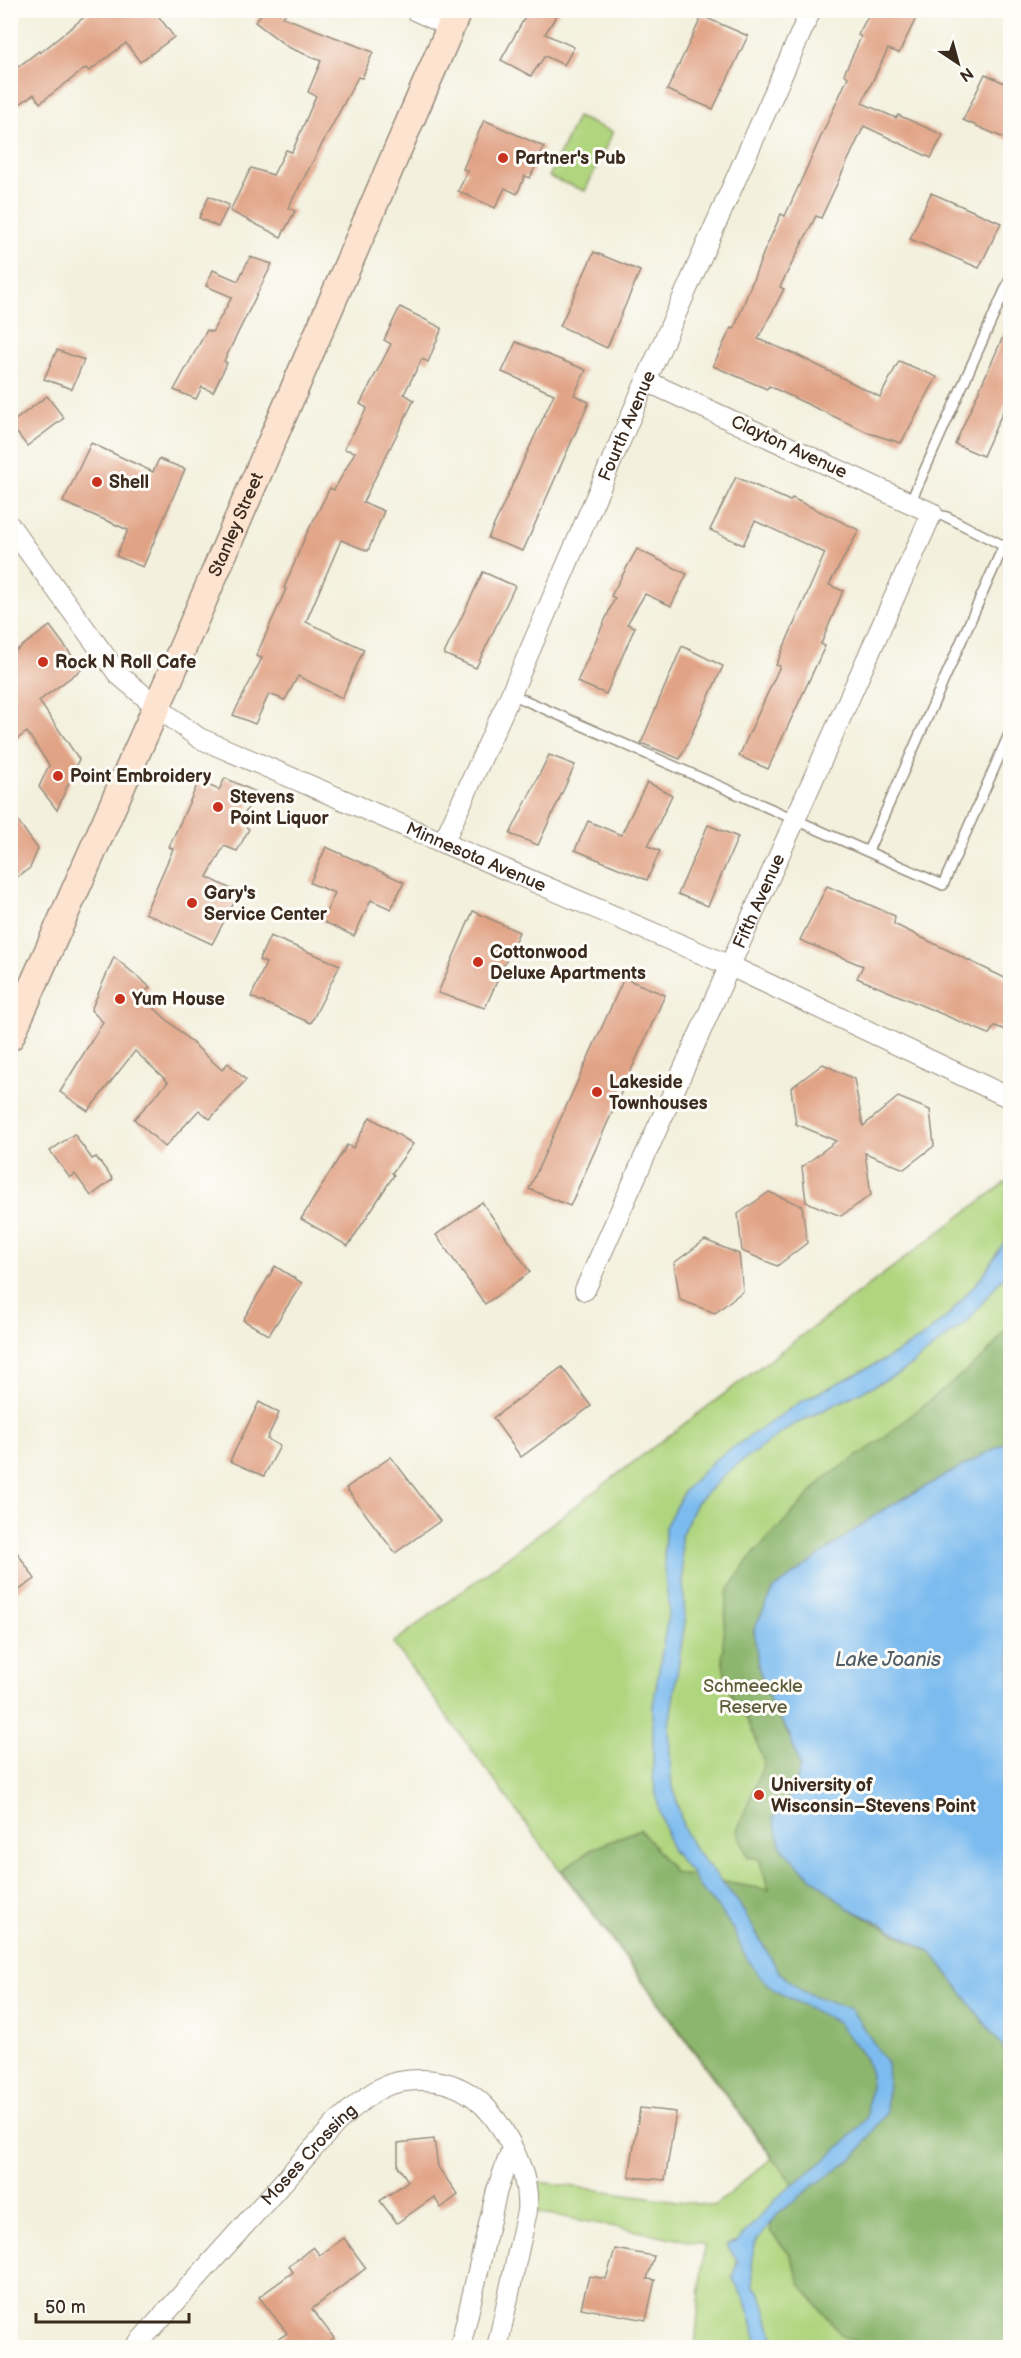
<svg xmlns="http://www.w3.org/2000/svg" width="1021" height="2358" viewBox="0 0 1021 2358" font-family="'Balsamiq Sans',sans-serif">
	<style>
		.green { fill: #b0d57f; stroke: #76804e; stroke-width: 1.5 }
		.forest { fill: #8cb66e; stroke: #647046; stroke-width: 1.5 }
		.water { fill: #7bbbef; stroke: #5b7286; stroke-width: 1.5 }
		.building { fill: #e1a385 }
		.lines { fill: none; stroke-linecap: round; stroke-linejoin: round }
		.lane-casing { stroke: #978d7e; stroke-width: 12 }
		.street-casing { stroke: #978d7e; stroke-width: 22 }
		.secondary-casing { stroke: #978d7e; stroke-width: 30 }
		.lane { stroke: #fff; stroke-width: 9 }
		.street { stroke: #fff; stroke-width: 20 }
		.secondary { stroke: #fde4d1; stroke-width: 27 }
		.poi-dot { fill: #c8321e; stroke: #fdfcf7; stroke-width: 2 }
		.labels { text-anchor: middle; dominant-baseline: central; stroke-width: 6; stroke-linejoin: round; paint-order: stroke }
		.poi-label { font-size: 18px; font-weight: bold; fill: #3b2a1e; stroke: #fdfcf7; text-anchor: start }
		.street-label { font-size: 18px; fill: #3b2a1e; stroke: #fdfcf7 }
		.park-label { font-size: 18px; fill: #5e5d3b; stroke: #fdfcf7 }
		.water-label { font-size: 20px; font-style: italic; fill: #515d67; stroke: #fdfcf7 }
	</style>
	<rect width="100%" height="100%" fill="#fdfcf7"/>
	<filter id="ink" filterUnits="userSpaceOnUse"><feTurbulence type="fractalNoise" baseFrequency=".0167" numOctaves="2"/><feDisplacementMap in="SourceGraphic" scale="12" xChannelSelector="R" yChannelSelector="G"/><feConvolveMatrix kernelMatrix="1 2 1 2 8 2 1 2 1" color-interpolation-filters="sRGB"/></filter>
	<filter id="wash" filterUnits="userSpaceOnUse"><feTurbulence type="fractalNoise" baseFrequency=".008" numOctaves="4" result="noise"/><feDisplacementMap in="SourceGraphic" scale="24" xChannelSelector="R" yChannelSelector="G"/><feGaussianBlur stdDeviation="1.35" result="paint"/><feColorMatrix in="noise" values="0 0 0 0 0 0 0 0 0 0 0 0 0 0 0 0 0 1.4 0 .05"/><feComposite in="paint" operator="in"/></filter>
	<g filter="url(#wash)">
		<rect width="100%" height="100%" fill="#f3f0dd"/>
		<g class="green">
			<polygon points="577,117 613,132 585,191 549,177"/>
			<polygon points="1010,1179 1010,2347 695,2347 704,2244 532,2211 533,2181 714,2206 772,2158 393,1643"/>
		</g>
		<path class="forest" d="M 1010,1325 L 1010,1440 L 881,1511 L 754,1629 C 757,1656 760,1682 773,1706 C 782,1725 796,1744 799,1765 C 802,1785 783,1804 773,1818 L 848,1908 L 933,1954 L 1007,2052 L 1010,2064 L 1010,2347 L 868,2347 L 842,2336 L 801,2285 L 791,2256 L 770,2231 L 772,2220 L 800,2194 L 562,1870 L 592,1849 L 640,1829 L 675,1873 L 769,1890 L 759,1859 L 748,1857 L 737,1831 L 764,1764 L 757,1742 L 746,1717 L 732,1697 L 726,1679 L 722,1658 L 727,1593 L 748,1560 L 825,1478 L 877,1443 L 986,1355 Z"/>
		<g class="water">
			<polygon points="1010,1233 1010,1268 969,1320 902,1372 791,1426 730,1470 696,1503 681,1536 685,1621 669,1726 671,1779 683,1826 694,1849 737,1900 779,1972 802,1991 851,2009 887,2063 888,2078 886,2113 854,2158 813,2186 778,2214 756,2241 752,2257 753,2286 761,2294 776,2347 759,2347 745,2301 732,2277 738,2261 726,2245 737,2241 779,2196 831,2155 853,2134 867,2117 871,2075 866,2059 837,2022 775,1991 759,1976 743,1952 734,1931 721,1911 703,1892 689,1870 672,1851 659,1809 653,1777 653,1706 669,1609 664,1568 665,1527 684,1491 713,1461 802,1401 886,1359 920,1339 949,1315 983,1275"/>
			<polygon points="1010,1440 1010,2057 933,1954 882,1924 848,1908 800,1867 782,1847 773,1818 794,1790 800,1767 789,1734 771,1704 758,1666 754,1629 774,1589 881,1511"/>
		</g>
		<g id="blocks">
			<g class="building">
				<polygon points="93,10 154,10 174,37 140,62 126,43 89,71 86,68 40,103 34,94 10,111 10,73 39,51 40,53"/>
				<polygon points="264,10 288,10 283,17 373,52 362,78 358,77 288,208 295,211 281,237 230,211 251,168 273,175 286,150 292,152 316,96 308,92 321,61 288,47 255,22"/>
				<polygon points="529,10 560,10 545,34 574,47 564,65 545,56 531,76 501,60"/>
				<polygon points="871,10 920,10 899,53 888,49 862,103 896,118 898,115 943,135 931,158 864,126 821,218 816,216 780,287 784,289 758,339 797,355 880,397 899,361 937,377 901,443 869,433 769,386 767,389 713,366 731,328 734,329 763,254 781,214 785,216 848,77 844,74 861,37 858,35"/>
				<polygon points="702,16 748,36 713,109 667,90"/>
				<polygon points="985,74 1011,86 1011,141 963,120"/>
				<polygon points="484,120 544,147 530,178 525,176 517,194 505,188 495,208 458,191 468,171 463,169"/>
				<polygon points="931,193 1001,223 979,268 910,239"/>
				<polygon points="209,196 229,205 218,227 199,218"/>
				<polygon points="594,252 640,271 607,348 560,326"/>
				<polygon points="250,257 272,264 224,361 227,363 213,392 202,387 196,399 174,390 207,330 212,332 232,297 206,286 213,270 238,281"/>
				<polygon points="400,307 442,328 428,362 422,359 404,394 414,400 363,502 384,511 368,551 341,540 306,622 364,649 342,698 298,676 285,700 269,694 255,724 233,715 262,658 256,656 286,589 284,588 306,535 330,488 334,490 355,452 344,449 367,408 360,404 391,344 384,340"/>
				<polygon points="1011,319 1011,393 983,456 955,444"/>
				<polygon points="516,342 586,370 574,395 589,402 523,551 488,538 554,394 502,372"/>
				<polygon points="57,350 84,360 72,389 44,379"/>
				<polygon points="47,396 64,418 27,446 10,424"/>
				<polygon points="91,443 153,472 159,459 185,469 143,567 116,556 128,530 63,502"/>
				<polygon points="736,477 790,501 792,498 859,530 829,585 843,591 821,644 825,646 768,769 739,756 780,666 776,665 825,553 755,521 743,545 710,530"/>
				<polygon points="637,549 687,574 671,606 645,594 627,624 635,627 606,694 577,682 615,598 611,596"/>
				<polygon points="483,572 515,586 476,668 444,654"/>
				<polygon points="50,626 82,669 39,701 79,759 57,810 39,787 49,765 27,732 10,744 10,655"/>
				<polygon points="682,646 723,666 680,759 641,743"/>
				<polygon points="549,755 575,765 538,845 510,834"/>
				<polygon points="225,778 256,792 240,823 249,829 237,851 224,846 207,877 239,893 212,944 145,913 173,849 169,847 199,781 219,790"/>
				<polygon points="647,782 672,795 648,846 660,851 647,880 575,850 588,821 621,835"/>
				<polygon points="10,810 38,849 30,868 10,882"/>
				<polygon points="708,825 738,837 708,906 678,894"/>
				<polygon points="326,847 404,882 391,909 371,900 354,936 322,921 335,893 310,883"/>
				<polygon points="827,886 895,916 894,924 1011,981 1011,1032 995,1026 989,1034 857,978 863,966 800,940"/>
				<polygon points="473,911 519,932 485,1008 438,993"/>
				<polygon points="270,936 340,965 311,1023 251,997 266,963 259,960"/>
				<polygon points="114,957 150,987 141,996 222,1070 228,1063 246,1080 210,1119 199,1110 165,1147 134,1119 168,1082 135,1051 88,1111 60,1092 103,1022 91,1010"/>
				<polygon points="624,978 665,995 570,1206 529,1189"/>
				<polygon points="823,1064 854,1079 863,1126 898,1097 930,1110 934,1146 904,1169 865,1153 871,1195 841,1216 806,1202 802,1167 836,1141 796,1124 791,1088"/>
				<polygon points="370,1117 413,1144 392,1173 394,1175 348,1246 301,1219 347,1145 353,1148"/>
				<polygon points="74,1134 92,1159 96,1157 113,1179 91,1196 75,1174 70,1178 50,1151"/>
				<polygon points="769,1192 802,1206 807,1243 777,1266 742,1251 738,1214"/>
				<polygon points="482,1202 530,1272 485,1304 436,1235"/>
				<polygon points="705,1240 739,1254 743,1291 715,1313 680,1300 674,1263"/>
				<polygon points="275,1266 302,1283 269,1335 243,1320"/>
				<polygon points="562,1367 591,1406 521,1457 493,1418"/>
				<polygon points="259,1402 279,1413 267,1439 280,1446 264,1476 230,1461"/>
				<polygon points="391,1457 440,1521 395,1553 346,1488"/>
				<polygon points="10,1542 35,1579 10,1596"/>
				<polygon points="640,2108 676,2112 665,2180 629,2177"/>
				<polygon points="434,2139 438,2167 458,2195 441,2208 434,2197 397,2223 380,2201 408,2181 398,2166 398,2143"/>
				<polygon points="344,2238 366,2268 312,2309 334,2338 321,2348 266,2348 287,2333 259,2297 293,2272 289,2266 313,2247 320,2255"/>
				<polygon points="615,2249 654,2256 647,2279 655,2280 646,2320 581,2308 589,2276 606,2279"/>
			</g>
		</g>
	</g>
	<g filter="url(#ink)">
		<use href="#blocks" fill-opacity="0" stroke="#978d7e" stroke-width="1.5"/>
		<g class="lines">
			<g class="lane-casing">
				<g id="lane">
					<polyline points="910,503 1010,279"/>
					<polyline points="932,513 947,517 1010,549"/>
					<polyline points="511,694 943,885 1010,732"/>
					<polyline points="868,851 1004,545"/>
				</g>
			</g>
			<g class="street-casing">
				<g id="street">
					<polyline points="414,10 451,27"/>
					<path id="s1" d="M 10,526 L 118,674 L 157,707 L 199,738 L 728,965 L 1010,1098"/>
					<path id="s2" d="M 443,843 L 511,694 L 646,381 L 811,10"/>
					<path id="s3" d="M 585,1290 L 932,513 L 646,381"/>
					<path id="s4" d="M 134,2348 L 337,2122 C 351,2110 365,2096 381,2088 C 393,2082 407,2080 421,2080 C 464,2080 490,2105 509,2141 C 521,2164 529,2185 527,2211 L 497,2348"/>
					<polyline points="460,2348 497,2190 512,2148"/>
				</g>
			</g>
			<g class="secondary-casing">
				<g id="secondary">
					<path id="s5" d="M 10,1037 L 169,679 L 458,10"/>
				</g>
			</g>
			<use href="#lane" class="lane"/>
			<use href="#street" class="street"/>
			<use href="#secondary" class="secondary"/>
		</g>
	</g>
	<g class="poi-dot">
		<circle cx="503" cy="158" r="6"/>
		<circle cx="97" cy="482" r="6"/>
		<circle cx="43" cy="662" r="6"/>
		<circle cx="58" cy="776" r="6"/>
		<circle cx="218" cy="807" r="6"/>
		<circle cx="192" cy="903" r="6"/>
		<circle cx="478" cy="962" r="6"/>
		<circle cx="120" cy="999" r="6"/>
		<circle cx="597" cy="1092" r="6"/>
		<circle cx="759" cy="1795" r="6"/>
	</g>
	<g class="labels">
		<g class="poi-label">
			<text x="515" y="158">Partner's Pub</text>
			<text x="109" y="482">Shell</text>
			<text x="55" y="662">Rock N Roll Cafe</text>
			<text x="70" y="776">Point Embroidery</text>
			<text x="230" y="797">Stevens<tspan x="230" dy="21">Point Liquor</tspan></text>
			<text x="204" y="893">Gary's<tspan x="204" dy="21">Service Center</tspan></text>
			<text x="490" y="952">Cottonwood<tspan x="490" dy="21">Deluxe Apartments</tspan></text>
			<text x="132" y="999">Yum House</text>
			<text x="609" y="1082">Lakeside<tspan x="609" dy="21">Townhouses</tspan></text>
			<text x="771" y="1785">University of<tspan x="771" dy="21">Wisconsin–Stevens Point</tspan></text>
		</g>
		<g class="street-label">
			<text stroke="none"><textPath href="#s2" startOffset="456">Fourth Avenue</textPath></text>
			<text transform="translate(789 447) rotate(25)">Clayton Avenue</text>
			<text stroke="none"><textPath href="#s5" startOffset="560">Stanley Street</textPath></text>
			<text stroke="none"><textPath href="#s1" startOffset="588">Minnesota Avenue</textPath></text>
			<text stroke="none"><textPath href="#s3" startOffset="426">Fifth Avenue</textPath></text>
			<text stroke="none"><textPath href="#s4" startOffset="261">Moses Crossing</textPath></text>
		</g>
		<g class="park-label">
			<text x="753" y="1686">Schmeeckle<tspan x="753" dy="21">Reserve</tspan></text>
		</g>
		<g class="water-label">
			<text x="888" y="1660">Lake Joanis</text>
		</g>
	</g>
	<rect width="1021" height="2358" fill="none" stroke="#fdfcf7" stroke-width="36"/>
	<g transform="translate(958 63) rotate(144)" stroke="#fdfcf7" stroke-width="4.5" paint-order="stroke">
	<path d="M0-4.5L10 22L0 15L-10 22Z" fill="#3b2a1e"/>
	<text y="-9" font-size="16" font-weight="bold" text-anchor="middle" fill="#3b2a1e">N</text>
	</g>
	<path d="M36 2313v9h153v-9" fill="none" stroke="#3b2a1e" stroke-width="3"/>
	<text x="45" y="2313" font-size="18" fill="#3b2a1e" stroke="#fdfcf7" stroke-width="4.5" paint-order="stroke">50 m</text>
</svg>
